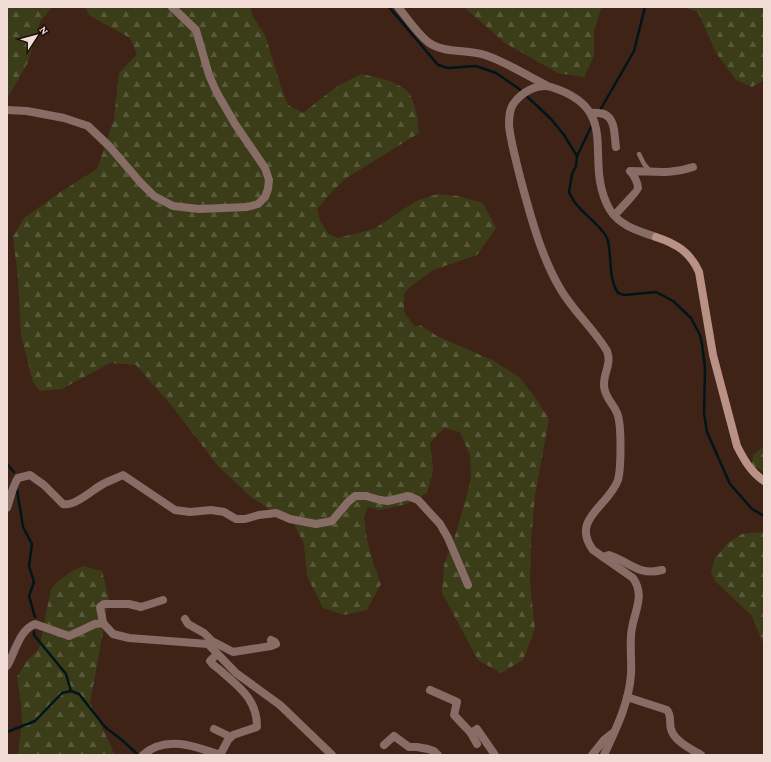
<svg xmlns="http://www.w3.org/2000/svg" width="771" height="762" viewBox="0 0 771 762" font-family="'Crimson Pro',serif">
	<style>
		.forest { fill: url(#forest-firs) }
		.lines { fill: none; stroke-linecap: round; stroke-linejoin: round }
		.stream { stroke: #001519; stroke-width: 2.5 }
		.lane { stroke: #876d65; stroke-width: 4.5 }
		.street { stroke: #876d65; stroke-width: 8 }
		.secondary { stroke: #ba9185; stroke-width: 8 }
	</style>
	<defs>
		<pattern id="forest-firs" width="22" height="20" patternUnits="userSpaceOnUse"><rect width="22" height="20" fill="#3b3d19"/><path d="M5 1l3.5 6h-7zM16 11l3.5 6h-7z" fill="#58583a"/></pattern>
	</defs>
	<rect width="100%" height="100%" fill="#402317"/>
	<g class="forest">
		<polygon points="7,7 52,7 40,22 28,62 7,99"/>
		<path d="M 85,7 L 250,7 L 253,17 L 265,35 L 282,90 L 288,105 L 303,113 L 336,87 L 361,74 C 376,77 392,80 405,89 C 415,96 418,122 419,133 L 345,179 L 327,197 L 317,209 L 320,220 L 328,234 L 338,238 L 374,229 L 416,201 L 438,194 L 458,196 L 483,203 L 496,228 L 477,255 L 433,270 L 414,284 L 404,293 L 404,312 L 415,327 L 420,325 L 437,336 L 494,361 L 519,377 L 534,396 L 549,419 L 535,495 L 531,541 L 530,584 L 535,629 L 523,660 L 501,673 L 478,660 L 442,593 L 444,565 L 457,530 L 471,479 L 470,455 L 460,432 L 444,428 L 430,443 L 433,470 L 427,493 L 407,504 L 380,510 L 368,507 L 364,517 L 367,540 L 374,565 L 381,584 L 367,610 L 344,615 L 323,608 L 307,576 L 304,544 L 294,524 L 252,498 L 218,466 L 171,405 L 136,365 L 110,363 L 62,389 L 40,391 L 33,382 L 21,335 L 18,278 L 13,237 L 24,218 L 59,193 L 97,169 L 114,119 L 119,73 L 137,54 L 130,38 L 90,16 Z"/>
		<polygon points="464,7 604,7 601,9 594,31 594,56 584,77 558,73 505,43"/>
		<polygon points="684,7 764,7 764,80 752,87 736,80 716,53 698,12"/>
		<polygon points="764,446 764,472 752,465 753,455"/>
		<polygon points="761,532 764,533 764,646 752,616 715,581 711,572 715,558 728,543 742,534"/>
		<polygon points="83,566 102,571 109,599 90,703 111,746 114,755 18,755 22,722 21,704 17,677 27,661 39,649 51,589 58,581 72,571"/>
	</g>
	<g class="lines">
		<g class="stream">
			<path d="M 389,7 L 438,65 L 448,68 L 476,66 L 496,73 L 518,88 L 551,119 L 564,135 L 577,156 L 576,166 L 572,174 L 569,192 C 571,196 574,202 577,205 C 584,214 603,228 607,238 C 613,256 607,276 618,293 L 624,295 L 656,292 L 673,301 L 691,318 L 700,335 L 702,344 L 705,368 L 704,413 L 707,432 L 730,484 L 752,509 L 764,516"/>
			<polyline points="599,112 634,51 645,7"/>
			<polyline points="577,156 592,125"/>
			<polyline points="7,464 14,472"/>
			<polyline points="17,490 23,527 32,544 29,566 34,582 29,596 35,617"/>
			<polyline points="34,632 34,635 66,674 71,691"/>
			<polyline points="7,732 35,721 62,693 71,691 79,694 105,727 122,740 138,755"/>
		</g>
		<polyline class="lane" points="639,154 644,164 650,171"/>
		<g class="street">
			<path d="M 398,7 C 407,18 417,33 428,42 C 444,54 467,49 485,55 C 506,62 526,75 546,85"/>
			<polyline points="7,110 27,111 64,118 88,126 109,146 140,182 154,196 173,206 199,209 247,207 258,204 265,197 268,189 269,180 265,168 235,124 217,93 209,75 196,30 172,7"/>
			<path d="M 591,113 C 595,112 599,113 604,114 C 616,119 614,136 616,147"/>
			<path d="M 615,215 C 618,211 638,191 638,188 C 638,183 634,175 630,171 C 653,171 670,175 693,167"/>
			<path d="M 7,508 C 11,497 12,487 18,478 L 30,475 L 44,485 L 63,504 C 75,507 94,488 105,483 C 111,480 117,478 123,475 L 175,510 L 190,512 L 211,510 L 224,512 L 236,519 L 245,519 L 259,515 L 276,513 L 290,519 L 316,524 L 332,521 L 348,502 L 355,496 L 366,496 L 380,500 L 388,501 L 408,496 L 418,500 L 440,524 L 448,538 L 468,585"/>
			<path d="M 603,557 L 609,555 C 630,562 638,576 662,570"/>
			<polyline points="185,619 188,624 204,633 212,641 233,652 271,646 276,644 275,642 271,640"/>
			<polyline points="103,623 100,607 104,604 129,604 141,607 163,600"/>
			<path d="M 217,654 L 210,661 C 213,666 217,667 221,671 C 240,688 257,699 257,727 L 233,735 L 228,740 L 220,755"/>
			<path d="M 7,666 C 15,653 19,630 35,624 L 69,636 L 95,624 L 103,623 L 113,634 L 129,638 L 208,644 L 236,673 L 280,705 L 332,755"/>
			<polyline points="430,690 457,702 454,715 471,733 477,744"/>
			<path d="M 627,697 L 667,710 C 672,716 669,723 671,729 C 674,741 691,749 701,755"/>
			<polyline points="214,729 231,737"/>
			<polyline points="471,733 477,729 495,755"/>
			<polyline points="384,745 394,736 409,747 417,747 428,749 434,751 438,755"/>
			<path d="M 143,755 C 165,735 195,746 220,755"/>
			<polyline points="592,755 604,740 613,733"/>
			<path d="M 604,755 C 616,729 629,703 631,674 C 632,658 629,643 632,628 C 635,610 645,595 633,578 L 593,550 C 570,519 609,506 618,480 C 621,469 622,424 617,413 C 613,403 605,398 604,386 C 603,373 612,365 607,351 C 594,329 574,312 561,290 C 541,257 530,214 520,177 C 516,160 511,143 509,126 C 509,119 509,109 514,103 C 522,92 538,83 551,87 C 625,110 581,160 610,210 C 620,226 639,231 656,237"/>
		</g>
		<path class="secondary" d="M 656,237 C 677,244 690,252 699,272 L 713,355 L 737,446 C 744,460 751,472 764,481"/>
	</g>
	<rect width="771" height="762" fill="none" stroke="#f0dcd4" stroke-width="16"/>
	<g transform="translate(36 36) rotate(54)" stroke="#1d100b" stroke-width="3" paint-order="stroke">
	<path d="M0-3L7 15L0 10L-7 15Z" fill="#f0dcd4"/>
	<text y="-6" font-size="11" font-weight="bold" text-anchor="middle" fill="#f0dcd4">N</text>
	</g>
</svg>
